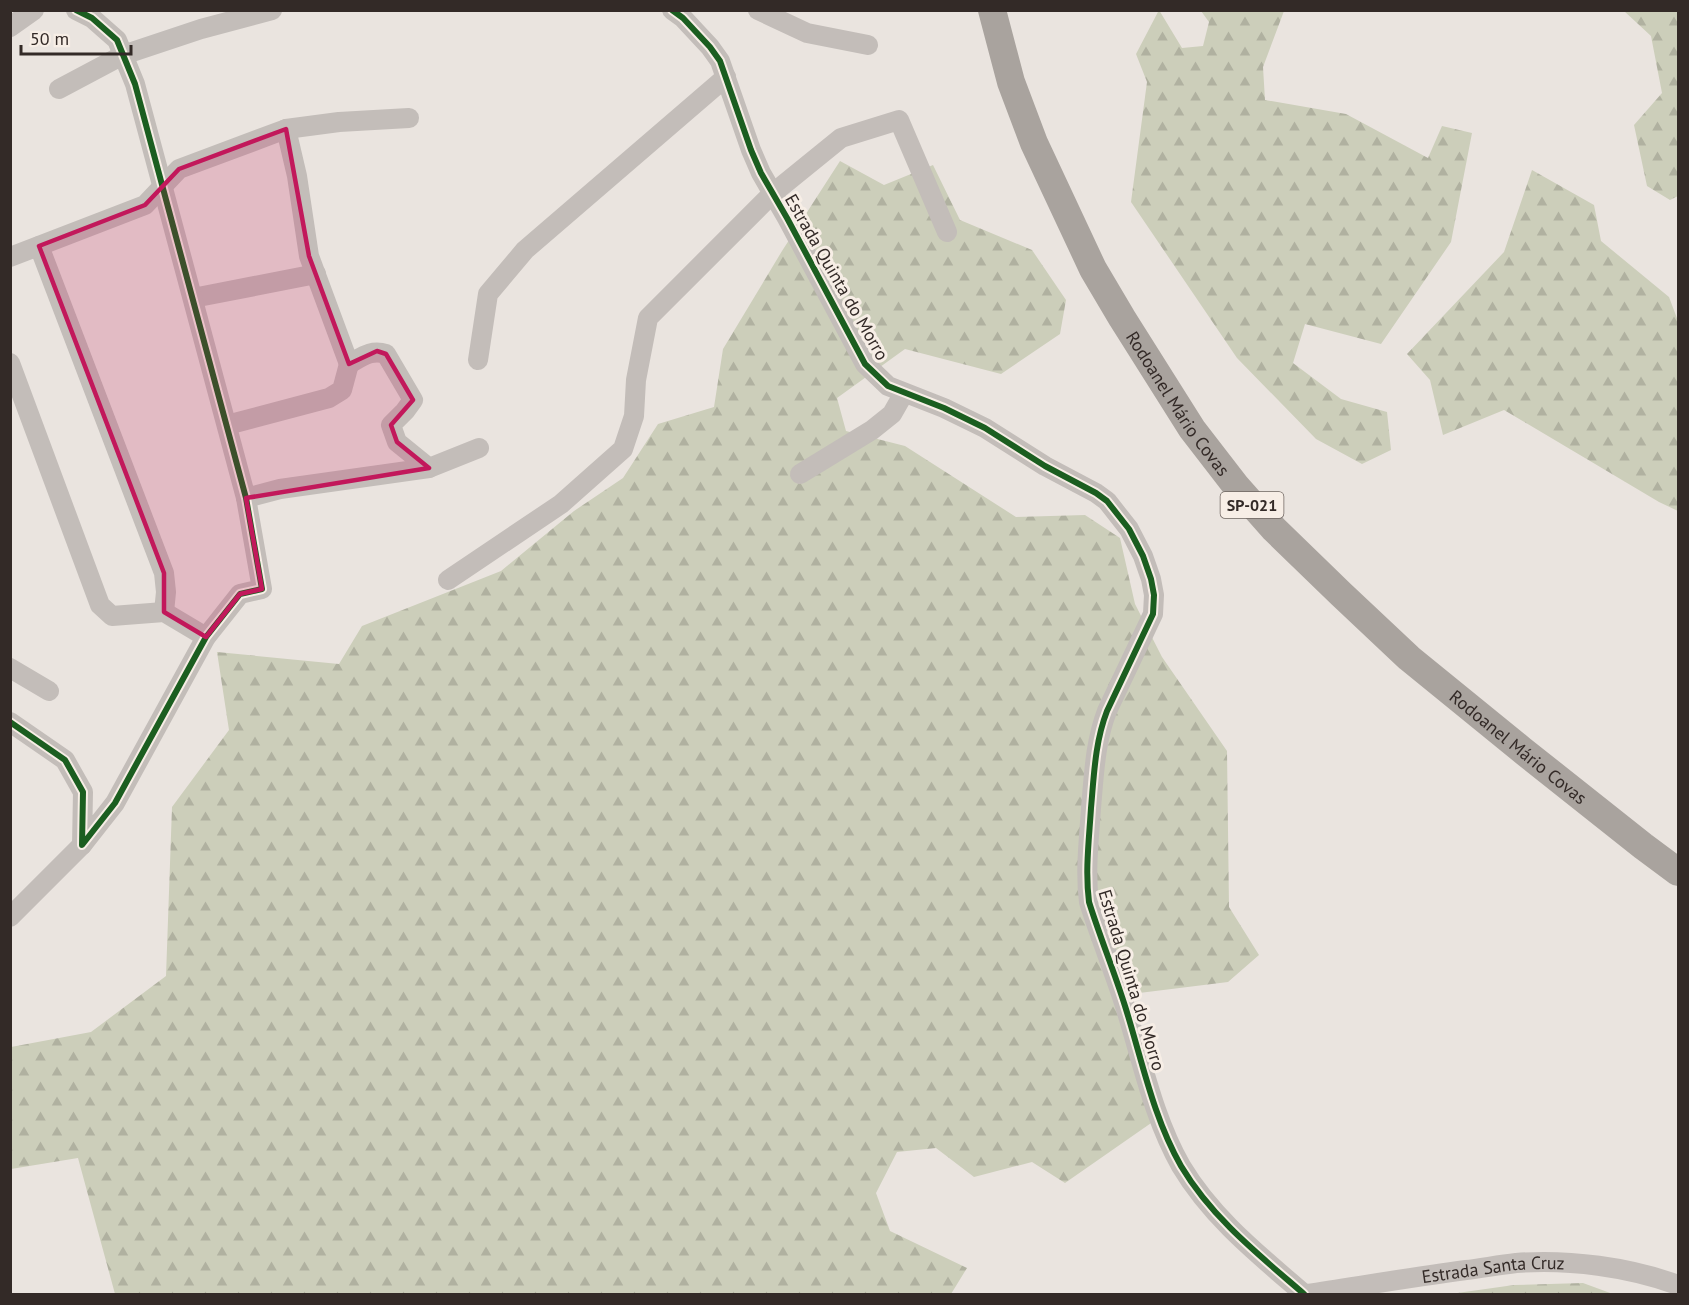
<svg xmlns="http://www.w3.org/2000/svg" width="1689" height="1305" viewBox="0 0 1689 1305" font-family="'PT Sans',sans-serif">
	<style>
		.forest { fill: url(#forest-firs) }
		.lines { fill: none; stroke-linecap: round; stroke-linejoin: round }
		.minor { stroke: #c3bdb9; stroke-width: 20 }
		.highway { stroke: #a9a39e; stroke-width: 28 }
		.cycleway-casing { stroke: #f7eee6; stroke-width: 10 }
		.cycleway { stroke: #1b5e20; stroke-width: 6 }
		.marked { fill: #c2185b; fill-opacity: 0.2; stroke: #c2185b; stroke-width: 4.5; stroke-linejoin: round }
		.labels { text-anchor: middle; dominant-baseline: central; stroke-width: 6; stroke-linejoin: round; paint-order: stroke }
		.shield { fill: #f7eee6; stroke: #6e6560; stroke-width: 1.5 }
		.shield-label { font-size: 16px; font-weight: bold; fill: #332a27 }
		.street-label { font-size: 18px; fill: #332a27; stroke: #f7eee6 }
	</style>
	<defs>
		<pattern id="forest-firs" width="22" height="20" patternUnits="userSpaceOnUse" patternTransform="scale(1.5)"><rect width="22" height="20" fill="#ccceba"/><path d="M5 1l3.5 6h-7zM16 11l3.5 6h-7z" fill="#b0b1a0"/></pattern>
	</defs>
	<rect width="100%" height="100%" fill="#eae4df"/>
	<g class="forest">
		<polygon points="1159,10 1182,48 1203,46 1209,22 1201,11 1284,11 1263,67 1265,100 1346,114 1428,158 1442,126 1472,133 1451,242 1381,344 1305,324 1293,363 1341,399 1387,412 1391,450 1362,464 1316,439 1237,358 1131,202 1147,82 1136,54"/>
		<polygon points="1624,11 1678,11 1678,196 1670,200 1647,186 1634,125 1662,93 1651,36"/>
		<polygon points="840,161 884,185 933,165 960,220 1032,250 1066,300 1060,334 1001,374 905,349 837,398 846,431 905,446 1016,517 1085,515 1120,538 1135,604 1162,657 1227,751 1229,907 1259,955 1228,982 1115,996 1154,1121 1065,1183 1032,1162 974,1177 936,1148 897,1152 876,1193 890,1231 967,1268 951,1294 115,1294 78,1158 11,1169 11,1047 91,1032 166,976 172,807 229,730 217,652 339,664 362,626 501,571 574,511 623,478 658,424 714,407 723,349 782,251"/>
		<polygon points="1532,170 1594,205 1601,241 1669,297 1678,321 1678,511 1659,502 1504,410 1443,435 1430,380 1407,354 1504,252"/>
		<polygon points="1583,1283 1613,1294 1450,1294 1514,1285"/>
	</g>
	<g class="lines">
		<g class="minor">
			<path d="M 672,10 L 683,18 L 710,47 L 720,61 L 751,150 L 761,173 L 787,218 L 865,364 L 888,386 L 944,408 L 985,428 L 1045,466 L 1096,493 L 1107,501 L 1129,529 L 1143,556 L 1151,579 L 1154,595 L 1153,614 L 1107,711 C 1095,742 1094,775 1091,808 C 1089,840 1085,871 1089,902 C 1100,937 1114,971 1125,1006 C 1142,1060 1153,1117 1181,1166 C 1212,1218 1259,1255 1304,1294"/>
			<polyline points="758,10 807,33 868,45"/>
			<polyline points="10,27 34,10"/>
			<polyline points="59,89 123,55 201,29 272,10"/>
			<path d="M 286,129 L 297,176 L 309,256 L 349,364 C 362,357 371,349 386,354 L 413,400 L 405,411 L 391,425 L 397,442 L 429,468 L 479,448"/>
			<polyline points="39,246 164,573 166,592 164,612"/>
			<polyline points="10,257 145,205 179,169 286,129 339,122 409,118"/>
			<polyline points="193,298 316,274"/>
			<polyline points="478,360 488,294 525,250 726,77"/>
			<polyline points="10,363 100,605 112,616 164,612 206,637"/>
			<polyline points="227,425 329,398 342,390 349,364"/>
			<polyline points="800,474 872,430 892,414 904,393"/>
			<polyline points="246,498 280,489 429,468"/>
			<polyline points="448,580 561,504 623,449 634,416 636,380 648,318 772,194 841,138 899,120 947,232"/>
			<polyline points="10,668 49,691"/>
			<polyline points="10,722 65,760 83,792 82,845 115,803 206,637 240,594 262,589 246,498 135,84 117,40 92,18 76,10"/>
			<polyline points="10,917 82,845"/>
			<path id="s1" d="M 1307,1294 C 1360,1286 1413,1277 1466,1270 C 1482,1268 1499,1265 1516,1263 C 1569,1259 1629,1267 1678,1285"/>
		</g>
		<path class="highway" id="s2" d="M 992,10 L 1011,82 L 1034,143 L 1093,269 L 1122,318 L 1192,429 L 1236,486 L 1274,529 L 1341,594 L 1409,658 L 1522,750 L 1643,846 L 1678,872"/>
		<g class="cycleway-casing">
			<g id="cycleway">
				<path d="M 672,10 L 683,18 L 710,47 L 720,61 L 751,150 L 761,173 L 787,218 L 865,364 L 888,386 L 944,408 L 985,428 L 1045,466 L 1096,493 L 1107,501 L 1129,529 L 1143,556 L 1151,579 L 1154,595 L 1153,614 L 1107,711 C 1095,742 1094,775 1091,808 C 1089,840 1085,871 1089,902 C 1100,937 1114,971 1125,1006 C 1142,1060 1153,1117 1181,1166 C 1212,1218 1259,1255 1304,1294"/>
				<polyline points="10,722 65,760 83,792 82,845 115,803 206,637 240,594 262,589 246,498 135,84 117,40 92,18 76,10"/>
			</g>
		</g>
		<use href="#cycleway" class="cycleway"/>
	</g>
	<path class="marked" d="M 286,129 L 309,256 L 349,364 L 377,351 L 386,354 L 413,400 L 391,425 L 397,442 L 429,468 L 246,498 L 262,589 L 240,594 L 206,637 L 164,612 L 164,573 L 39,246 L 145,205 L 179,169 Z"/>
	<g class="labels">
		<rect class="shield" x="1220.5" y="492" width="63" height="26" rx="4.5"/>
		<g class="shield-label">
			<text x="1252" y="505">SP-021</text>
		</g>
		<g class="street-label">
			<text transform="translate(837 277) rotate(60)">Estrada Quinta do Morro</text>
			<text stroke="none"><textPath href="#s2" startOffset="438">Rodoanel Mário Covas</textPath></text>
			<text stroke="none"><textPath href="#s2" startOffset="924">Rodoanel Mário Covas</textPath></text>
			<text transform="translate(1132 980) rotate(73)">Estrada Quinta do Morro</text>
			<text stroke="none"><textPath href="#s1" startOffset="188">Estrada Santa Cruz</textPath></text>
		</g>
	</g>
	<rect width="1689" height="1305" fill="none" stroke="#332a27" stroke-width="24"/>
	<path d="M21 45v9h110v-9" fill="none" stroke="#332a27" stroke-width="3"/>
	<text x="30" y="45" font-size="18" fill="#332a27" stroke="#f7eee6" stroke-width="4.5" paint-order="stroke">50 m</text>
</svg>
